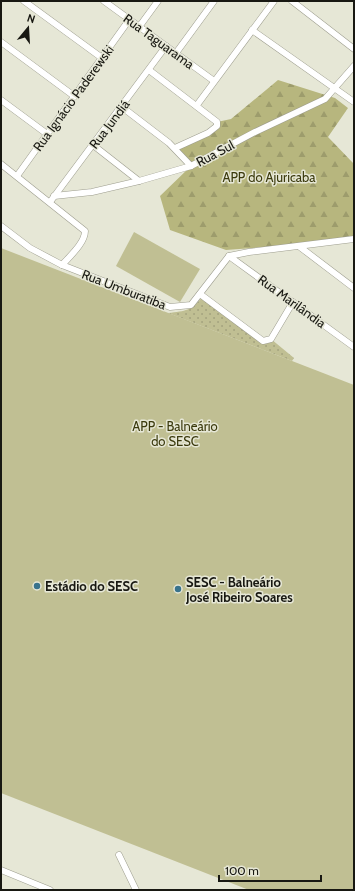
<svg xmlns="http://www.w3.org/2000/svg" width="355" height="891" viewBox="0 0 355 891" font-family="Cabin,sans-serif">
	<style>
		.grass { fill: url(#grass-dots) }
		.forest { fill: url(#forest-firs) }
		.garden { fill: #c0bf93 }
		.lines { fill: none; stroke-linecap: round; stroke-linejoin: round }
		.street-casing { stroke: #9d9d8e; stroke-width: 7 }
		.street { stroke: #fff; stroke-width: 6 }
		.poi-dot { fill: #39738c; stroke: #e6e7d6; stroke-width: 1.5 }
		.labels { text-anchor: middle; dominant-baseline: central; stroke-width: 3; stroke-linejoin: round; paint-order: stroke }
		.street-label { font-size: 13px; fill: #181812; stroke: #e6e7d6 }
		.park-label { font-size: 13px; fill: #3b3a0d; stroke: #e6e7d6 }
		.poi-label { font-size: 13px; font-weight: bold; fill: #181812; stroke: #e6e7d6; text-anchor: start }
	</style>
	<defs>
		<pattern id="grass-dots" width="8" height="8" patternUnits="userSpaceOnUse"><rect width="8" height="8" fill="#c0bf93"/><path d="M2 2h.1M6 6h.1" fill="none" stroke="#a4a37e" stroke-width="1.8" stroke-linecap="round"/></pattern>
		<pattern id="forest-firs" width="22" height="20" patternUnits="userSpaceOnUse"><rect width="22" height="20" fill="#b7b67e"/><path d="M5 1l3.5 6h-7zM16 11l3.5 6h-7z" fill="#9d9c6c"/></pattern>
	</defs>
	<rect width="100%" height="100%" fill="#e6e7d6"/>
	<path class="grass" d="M 203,296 L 263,341 L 271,339 L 294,358 L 292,361 L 168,313 C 186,311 191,311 203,296 Z"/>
	<polygon class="forest" points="278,80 335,98 348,108 328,137 354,164 354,240 226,250 170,230 160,196 191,166 175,148 208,133 217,122 231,119"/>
	<g class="garden">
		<polygon points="134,232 200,269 180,302 116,266"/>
		<polygon points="1,248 354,385 354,890 249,890 1,793"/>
	</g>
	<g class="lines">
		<g class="street-casing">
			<g id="street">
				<polyline points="24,1 102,58"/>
				<polyline points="104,1 214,81"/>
				<polyline points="292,1 354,49"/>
				<polyline points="139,27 158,1"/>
				<polyline points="252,30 354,102"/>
				<polyline points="1,42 74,96"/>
				<polyline points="176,53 214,1"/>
				<polyline points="149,70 217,122 217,126 208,133 175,148"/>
				<polyline points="1,100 47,134"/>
				<polyline points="197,105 274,1"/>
				<polyline points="122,107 169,143 191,166"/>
				<polyline points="93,145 139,181"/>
				<path d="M 1,164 L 85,231 C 85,243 70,256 62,265"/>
				<polyline points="17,176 129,20"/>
				<polyline points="54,196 92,192 139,181 191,166 255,132 325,99 354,66"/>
				<polyline points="50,202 166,46"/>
				<polyline points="1,226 30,248 62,265 170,307 191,305 229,256 249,252 354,239"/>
				<polyline points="300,247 354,288"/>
				<polyline points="229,256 354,347"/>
				<polyline points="200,294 263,341 271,339 293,302"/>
				<polyline points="119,855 136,890"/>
				<polyline points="1,870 50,890"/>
			</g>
		</g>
		<use href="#street" class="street"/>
	</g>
	<g class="poi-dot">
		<circle cx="37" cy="586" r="4"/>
		<circle cx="178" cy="589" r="4"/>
	</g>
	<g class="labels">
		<g class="street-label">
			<text transform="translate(159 41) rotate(36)">Rua Taguarama</text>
			<text transform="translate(73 98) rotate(-54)">Rua Ignácio Paderewski</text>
			<text transform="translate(109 124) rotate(-53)">Rua Jundiá</text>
			<text transform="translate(215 153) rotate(-28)">Rua Sul</text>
			<text transform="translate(124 289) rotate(21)">Rua Umburatiba</text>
			<text transform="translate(292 301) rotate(36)">Rua Marilândia</text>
		</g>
		<g class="park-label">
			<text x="269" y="177">APP do Ajuricaba</text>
			<text x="175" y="426">APP - Balneário<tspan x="175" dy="15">do SESC</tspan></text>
		</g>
		<g class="poi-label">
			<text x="186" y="582">SESC - Balneário<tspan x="186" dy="15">José Ribeiro Soares</tspan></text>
			<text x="45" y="586">Estádio do SESC</text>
		</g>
	</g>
	<rect width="355" height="891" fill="none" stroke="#181812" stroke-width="4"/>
	<g transform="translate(28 28) rotate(18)" stroke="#e6e7d6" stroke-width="3" paint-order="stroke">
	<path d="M0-3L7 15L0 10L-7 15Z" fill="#181812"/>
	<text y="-6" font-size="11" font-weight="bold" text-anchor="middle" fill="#181812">N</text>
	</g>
	<path d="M219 875v6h102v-6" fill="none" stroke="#181812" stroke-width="2"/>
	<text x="225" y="875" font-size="12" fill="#181812" stroke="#e6e7d6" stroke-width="3" paint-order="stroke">100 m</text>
</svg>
